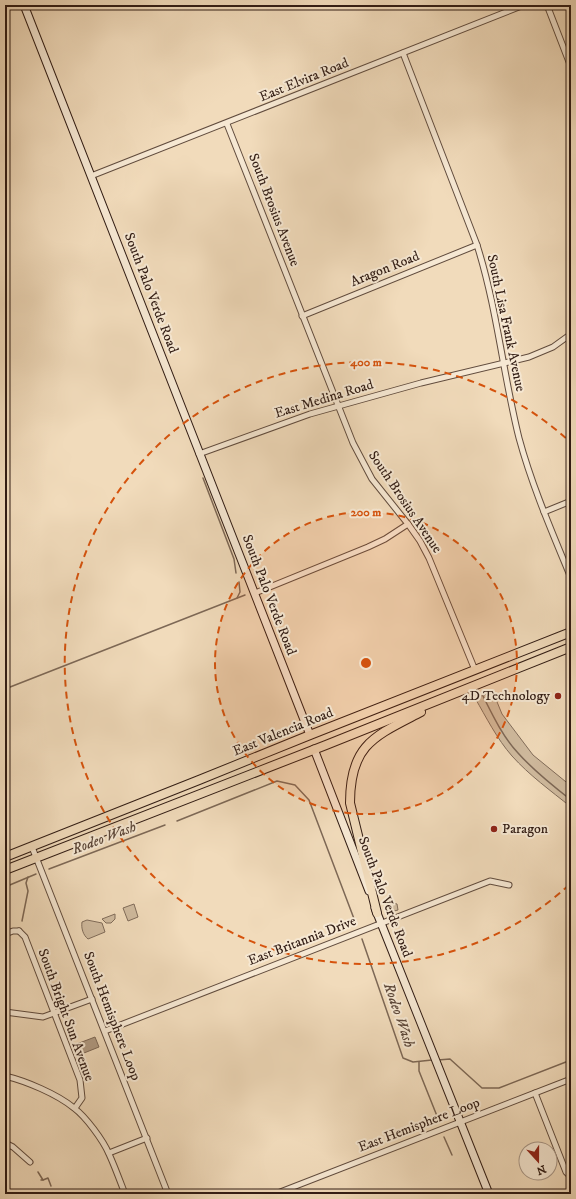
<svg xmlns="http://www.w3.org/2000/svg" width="576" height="1199" viewBox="0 0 576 1199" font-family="'IM FELL DW Pica',serif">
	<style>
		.green { fill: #d0bb9f; stroke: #806c5a }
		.water { fill: #b09a82; stroke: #7d6856 }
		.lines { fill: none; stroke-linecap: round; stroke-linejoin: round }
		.stream { stroke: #7d6856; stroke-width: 1.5 }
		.street-casing { stroke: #614c3e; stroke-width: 7 }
		.secondary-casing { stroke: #311c14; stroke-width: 9 }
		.primary-casing { stroke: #311c14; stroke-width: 10 }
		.street { stroke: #f6e8d3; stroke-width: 5 }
		.secondary { stroke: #f6e8d3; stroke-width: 7 }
		.primary { stroke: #f1dbbb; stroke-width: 8 }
		.ring { fill: none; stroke: #d6530d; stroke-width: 2; stroke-dasharray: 7 5 }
		.poi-dot { fill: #8f2418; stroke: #f6e8d3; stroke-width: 1.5 }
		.labels { text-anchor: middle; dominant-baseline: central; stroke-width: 4; stroke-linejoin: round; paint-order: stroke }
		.street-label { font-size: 14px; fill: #311c14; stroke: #f6e8d3 }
		.poi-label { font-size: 14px; fill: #311c14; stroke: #f6e8d3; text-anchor: end }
		.water-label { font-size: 15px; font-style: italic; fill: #5d483a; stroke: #f6e8d3 }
		.centre { fill: #d6530d; stroke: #f6e8d3; stroke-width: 2 }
		.ring-label { font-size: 12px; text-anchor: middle; font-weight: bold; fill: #d6530d; stroke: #f6e8d3; stroke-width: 4; stroke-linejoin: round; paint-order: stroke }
	</style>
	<rect width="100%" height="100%" fill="#f1dbbb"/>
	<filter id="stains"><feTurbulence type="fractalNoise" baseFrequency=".005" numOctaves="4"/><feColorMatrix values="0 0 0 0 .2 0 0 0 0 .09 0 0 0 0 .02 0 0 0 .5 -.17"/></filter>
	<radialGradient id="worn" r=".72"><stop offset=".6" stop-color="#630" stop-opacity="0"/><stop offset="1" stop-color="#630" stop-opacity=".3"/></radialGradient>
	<g class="green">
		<path d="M 493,692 L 502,714 L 533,755 L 571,786 L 571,807 C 551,791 529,775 512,756 C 497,739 486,717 475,698 Z"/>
		<polygon points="390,902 397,904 398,910 394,911 390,908 387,903"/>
		<polygon points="134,904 138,917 128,921 123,908"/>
		<polygon points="115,914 115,919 111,923 106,923 102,919"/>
		<path d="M 87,920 L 102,923 L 105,932 L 88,939 C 83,935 81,928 82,922 Z"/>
	</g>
	<polygon class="water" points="95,1037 99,1047 79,1055 74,1045"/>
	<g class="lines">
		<g class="stream">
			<polyline points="203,478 234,559 236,573"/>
			<polyline points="237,598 240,592 239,582"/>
			<polyline points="5,689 245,595"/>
			<path d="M 483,696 C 493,716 503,737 518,753 C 534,771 553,786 571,800"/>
			<polyline points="177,821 277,781 295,785 309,800 356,924"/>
			<polyline points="49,869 165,825"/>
			<polyline points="5,887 36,874"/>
			<polyline points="22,921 28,891 26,883 28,877"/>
			<polyline points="362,939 403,1058 413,1062 432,1060"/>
			<polyline points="438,1060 450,1059 482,1088 499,1088 571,1060"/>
			<polyline points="419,1062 419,1071 439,1121"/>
			<polyline points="444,1137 452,1155"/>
			<polyline points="38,1172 43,1180 41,1180"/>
			<polyline points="43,1180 48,1178 51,1186"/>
		</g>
		<g class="street-casing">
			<g id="street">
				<polyline points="547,5 571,67"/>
				<path d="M 403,53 L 477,245 C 497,308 503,374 519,438 C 532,486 552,532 571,578"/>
				<polyline points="227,124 353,443 372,479 408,524 420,541 429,558 475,670"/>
				<polyline points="91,176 524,5"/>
				<polyline points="302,316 477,245"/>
				<polyline points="199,454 310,414 421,383 529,357 553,347 571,334"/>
				<polyline points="544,512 571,501"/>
				<polyline points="255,593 368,547 385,539 408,524"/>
				<polyline points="32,847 168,1194"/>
				<polyline points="19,931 25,937 80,1080 82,1098 75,1108"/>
				<polyline points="5,934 13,931 19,931"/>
				<polyline points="5,1012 43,1017 92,999"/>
				<polyline points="105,1031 490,881 509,885"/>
				<path d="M 5,1076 C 26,1081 57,1094 74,1108 C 86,1117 103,1140 109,1154 C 115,1167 120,1181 125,1194"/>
				<polyline points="535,1093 566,1172 571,1177"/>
				<polyline points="5,1143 13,1147 30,1162"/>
				<polyline points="109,1153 147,1138"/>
				<polyline points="275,1194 571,1079"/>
			</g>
		</g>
		<g class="secondary-casing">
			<g id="secondary">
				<polyline points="24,5 310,735"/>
				<polyline points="314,749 369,891"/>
				<polyline points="375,908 489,1194"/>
			</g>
		</g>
		<g class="primary-casing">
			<g id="primary">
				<polyline points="5,857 199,780 310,735 571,632"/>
				<polyline points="5,870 326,745 571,647"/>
				<path d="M 377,913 L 350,803 C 350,744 375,736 421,712"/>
			</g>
		</g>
		<use href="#street" class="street"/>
		<use href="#secondary" class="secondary"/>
		<use href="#primary" class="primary"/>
	</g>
	<circle cx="366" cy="663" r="151" fill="#d6530d" fill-opacity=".12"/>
	<g class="ring">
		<circle cx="366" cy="663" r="151"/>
		<path d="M569 885A301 301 0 1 1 569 441"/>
	</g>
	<g class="poi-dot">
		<circle cx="558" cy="696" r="4"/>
		<circle cx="494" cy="829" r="4"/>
	</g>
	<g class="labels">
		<g class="street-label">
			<text transform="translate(304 80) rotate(-22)">East Elvira Road</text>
			<text transform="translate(274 210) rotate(69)">South Brosius Avenue</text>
			<text transform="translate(385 269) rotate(-22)">Aragon Road</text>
			<text transform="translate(151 293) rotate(69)">South Palo Verde Road</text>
			<text transform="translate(506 323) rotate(78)">South Lisa Frank Avenue</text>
			<text transform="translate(324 399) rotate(-17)">East Medina Road</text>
			<text transform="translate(405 502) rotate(56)">South Brosius Avenue</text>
			<text transform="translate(269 595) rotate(69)">South Palo Verde Road</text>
			<text transform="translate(283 732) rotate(-22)">East Valencia Road</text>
			<text transform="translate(385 897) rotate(69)">South Palo Verde Road</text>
			<text transform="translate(302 941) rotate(-21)">East Britannia Drive</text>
			<text transform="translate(66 1015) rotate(70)">South Bright Sun Avenue</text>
			<text transform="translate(112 1016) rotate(69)">South Hemisphere Loop</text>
			<text transform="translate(419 1125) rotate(-21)">East Hemisphere Loop</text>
		</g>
		<g class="poi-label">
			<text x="550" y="696">4D Technology</text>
			<text x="502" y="829" text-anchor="start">Paragon</text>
		</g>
		<g class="water-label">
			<text transform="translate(104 838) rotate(-21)">Rodeo Wash</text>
			<text transform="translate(399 1015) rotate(71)">Rodeo Wash</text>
		</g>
	</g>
	<circle cx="366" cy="663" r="6" class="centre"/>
	<g class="ring-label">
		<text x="366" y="366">400 m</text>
		<text x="366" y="516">200 m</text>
	</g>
	<rect width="576" height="1199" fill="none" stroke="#f1dbbb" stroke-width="20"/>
	<rect x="6" y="6" width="564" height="1187" fill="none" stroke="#311c14" stroke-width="2"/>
	<rect x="10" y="10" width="556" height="1179" fill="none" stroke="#311c14"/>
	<g transform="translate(538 1161) rotate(159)"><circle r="19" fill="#f6e8d3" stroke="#a79687"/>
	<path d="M0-3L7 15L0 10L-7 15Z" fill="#8f2418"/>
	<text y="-6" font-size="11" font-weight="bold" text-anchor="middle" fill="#311c14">N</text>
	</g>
	<rect width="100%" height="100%" filter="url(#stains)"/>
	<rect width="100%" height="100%" fill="url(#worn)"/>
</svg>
